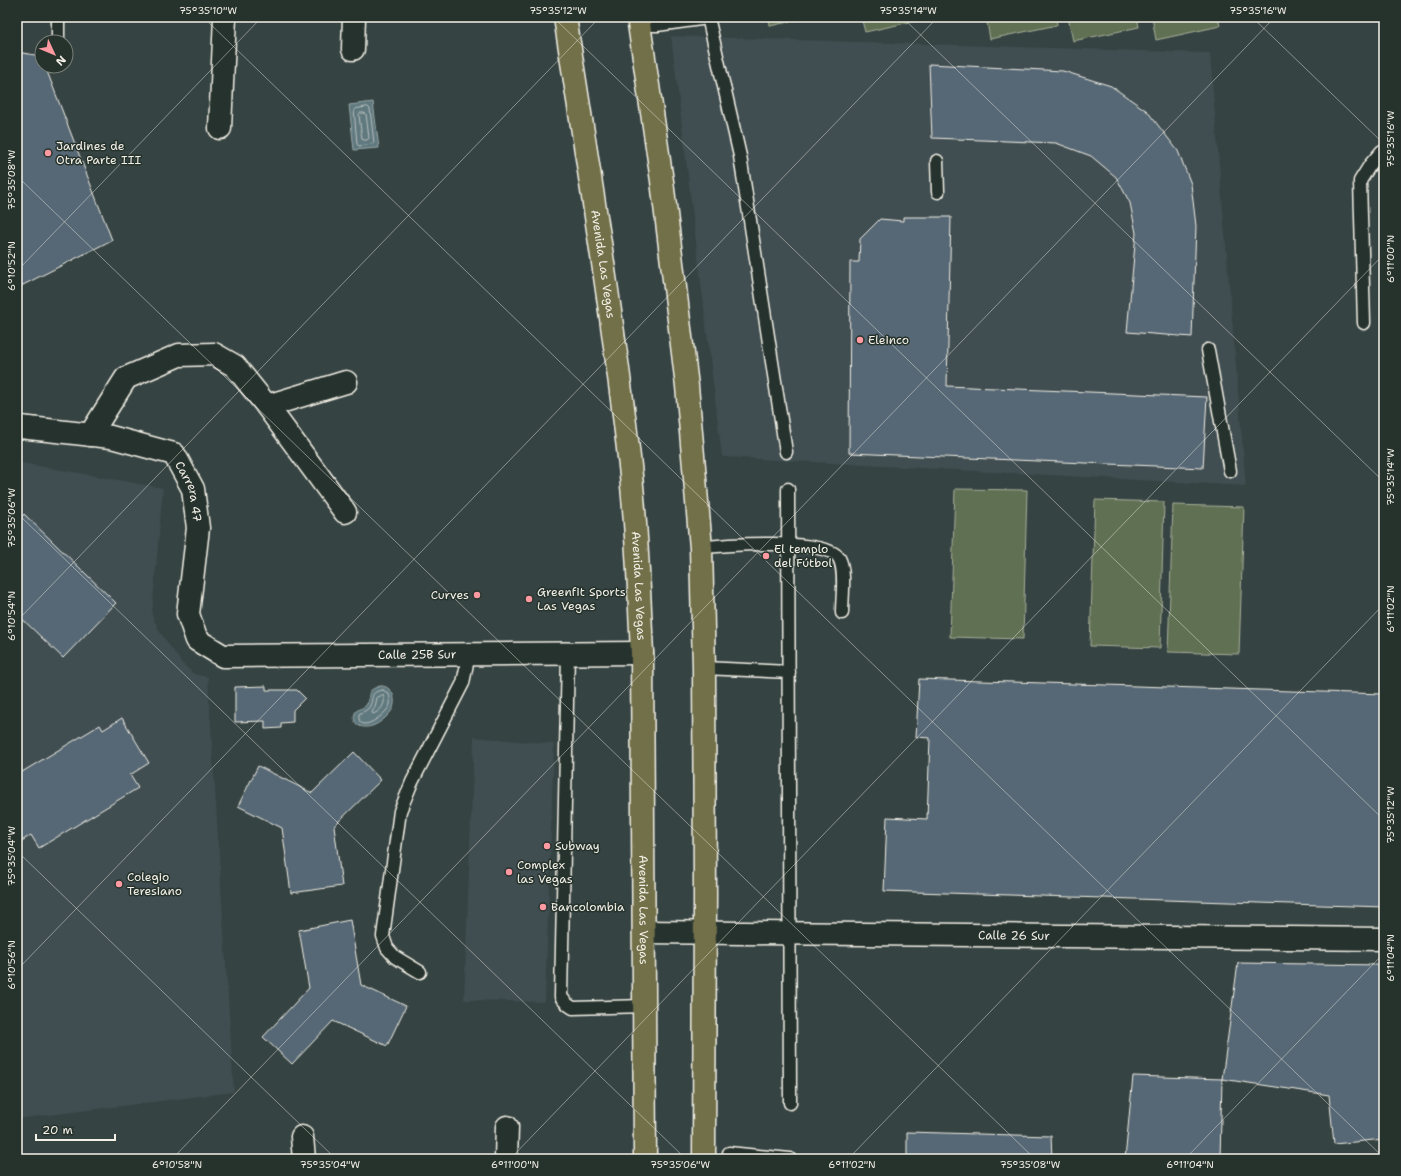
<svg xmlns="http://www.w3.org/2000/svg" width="1401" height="1176" viewBox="0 0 1401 1176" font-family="'Shantell Sans',sans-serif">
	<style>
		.built { fill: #3f4e51 }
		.green { fill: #617052; stroke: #aab09d }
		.water { fill: #60797f; stroke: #9ba9a9 }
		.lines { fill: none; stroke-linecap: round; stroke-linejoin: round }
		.shore { stroke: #b9c1be; stroke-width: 1 }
		.building { fill: #576874; stroke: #f4f1e8 }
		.lane-casing { stroke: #f4f1e8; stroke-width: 15 }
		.street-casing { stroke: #f4f1e8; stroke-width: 25 }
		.primary-casing { stroke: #f4f1e8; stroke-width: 25 }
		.lane { stroke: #26332d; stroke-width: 12 }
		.street { stroke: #26332d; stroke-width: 22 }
		.primary { stroke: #71704a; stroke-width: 22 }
		.ticks { fill: none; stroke: #f4f1e8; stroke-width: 1; stroke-opacity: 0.45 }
		.poi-dot { fill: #ff9aa2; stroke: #26332d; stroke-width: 1.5 }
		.labels { text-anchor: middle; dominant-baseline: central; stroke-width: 3; stroke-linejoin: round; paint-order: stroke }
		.poi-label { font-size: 12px; fill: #f4f1e8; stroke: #26332d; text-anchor: start }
		.street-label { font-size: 12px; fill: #f4f1e8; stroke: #26332d }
		.neatline { fill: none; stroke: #f4f1e8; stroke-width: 1.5 }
		.ticks-label { font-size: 10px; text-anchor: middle; fill: #f4f1e8 }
	</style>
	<rect width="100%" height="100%" fill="#354342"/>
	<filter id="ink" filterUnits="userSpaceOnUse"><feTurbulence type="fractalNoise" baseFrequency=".025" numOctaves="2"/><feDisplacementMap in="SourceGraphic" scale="8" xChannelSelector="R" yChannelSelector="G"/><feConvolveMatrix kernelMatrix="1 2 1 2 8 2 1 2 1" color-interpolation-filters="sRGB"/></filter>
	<g filter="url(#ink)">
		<g class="built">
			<polygon points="671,36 1210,53 1246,486 722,457"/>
			<polygon points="17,462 163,488 152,615 160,632 182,663 194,674 208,677 234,1092 17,1119"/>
			<polygon points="474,737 554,744 545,1002 464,1000"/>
		</g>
		<g class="green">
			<polygon points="769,17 810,17 770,26"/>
			<polygon points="861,17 933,17 865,32"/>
			<polygon points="986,17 1056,17 1057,25 990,39"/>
			<polygon points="1068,17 1137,17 1139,27 1073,41"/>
			<polygon points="1152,17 1218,17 1220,26 1156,40"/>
			<polygon points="955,489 1027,490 1023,639 950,637"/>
			<polygon points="1095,500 1164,502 1160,648 1090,646"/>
			<polygon points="1173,505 1244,507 1239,654 1168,652"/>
		</g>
		<g class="water">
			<polygon points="373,102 379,148 354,150 349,105"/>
			<path d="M 380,686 C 391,685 397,698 393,708 C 390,715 379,724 372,726 C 363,729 351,726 355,713 C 357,708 364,709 367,704 C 371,693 365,691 380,686 Z"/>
		</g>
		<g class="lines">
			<g class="shore">
				<polygon points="368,107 370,109 374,143 372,144 359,146 357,144 354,110 355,109"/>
				<polygon points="361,113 364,113 366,114 369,138 367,140 363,140 362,139 359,115"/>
				<path d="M 383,690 L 389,694 C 390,698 391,703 389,707 C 384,716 357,736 359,714 C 363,712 368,710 370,706 C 374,697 369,692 383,690 Z"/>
				<path d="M 383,695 C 387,703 381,711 373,714 L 372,712 L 375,707 L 377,698 Z"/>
			</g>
		</g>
		<g class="building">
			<polygon points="17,52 41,56 42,66 45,66 112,240 17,288"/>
			<polygon points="929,64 1063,71 1111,86 1147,111 1178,151 1191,184 1196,226 1192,337 1127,332 1136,233 1130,203 1116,177 1091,156 1056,143 932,138"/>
			<polygon points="903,217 951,217 947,386 1207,397 1203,468 849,453 850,262 859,262 860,239 880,219 903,221"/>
			<polygon points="24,514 116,603 63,658 17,614 17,522"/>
			<polygon points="919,679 1384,694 1384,907 884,891 887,817 927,819 930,738 916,737"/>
			<polygon points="266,686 266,690 297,690 305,698 293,710 293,722 281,723 281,728 265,729 265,721 235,722 235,687"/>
			<polygon points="122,718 149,763 130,775 138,788 39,848 31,835 17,844 17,775 100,725 103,730"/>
			<polygon points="354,752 381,780 334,826 342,886 291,893 282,828 238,806 258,766 312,793"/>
			<polygon points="350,920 361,985 406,1006 387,1046 333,1021 292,1064 263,1037 309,988 299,930"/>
			<polygon points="1238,963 1384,965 1384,1139 1334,1144 1329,1095 1222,1079"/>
			<polygon points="1133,1076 1222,1079 1220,1159 1125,1159"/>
			<polygon points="907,1132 1051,1136 1052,1159 907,1159"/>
		</g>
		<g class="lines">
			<g class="lane-casing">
				<g id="lane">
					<polyline points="58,17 58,41"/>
					<polyline points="708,17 740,156 786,452"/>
					<polyline points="639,25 657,25 708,18"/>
					<polyline points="937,161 938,192"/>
					<polyline points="1364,323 1360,181 1370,165 1382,151 1384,151"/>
					<polyline points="1208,350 1230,471"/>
					<polyline points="788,489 790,1103"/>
					<path d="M 701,548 C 723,544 827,538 839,558 C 846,571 842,598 842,613"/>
					<polyline points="568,653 561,997 567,1004 573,1008 645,1006"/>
					<polyline points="704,668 789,672"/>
					<polyline points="420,972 395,957 387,948 383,936 400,811 412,782 463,683 469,654"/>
					<polyline points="729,1153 790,1159"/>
				</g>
			</g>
			<g class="street-casing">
				<g id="street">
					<polyline points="353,49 354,17"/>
					<polyline points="220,128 225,17"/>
					<polyline points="267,406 346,382"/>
					<path id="s1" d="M 17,426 L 20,427 L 111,437 L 174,454 L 193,489 L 198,528 L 188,614 L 197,640 L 223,656 L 642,653"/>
					<polyline points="90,435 126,378 179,355 214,354 235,366 267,406 345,512"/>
					<path id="s2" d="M 644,932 L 1384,939"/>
					<polyline points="302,1137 304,1159"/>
					<polyline points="506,1159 507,1127"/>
				</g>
			</g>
			<g class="primary-casing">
				<g id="primary">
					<path id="s3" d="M 565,17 C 588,166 613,316 630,466 C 637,528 639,590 642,653 L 645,1159"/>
					<polyline points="638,17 662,181 687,386 701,548 704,668 705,893 704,1159"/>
				</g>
			</g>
			<use href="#lane" class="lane"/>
			<use href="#street" class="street"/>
			<use href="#primary" class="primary"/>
		</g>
	</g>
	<path class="ticks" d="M 203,17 L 1384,1158M 553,17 L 1384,820M 902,17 L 1384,482M 1252,17 L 1384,144M 17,176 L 1035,1159M 17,271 L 262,17M 17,513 L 686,1159M 17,621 L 600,17M 17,851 L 336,1159M 17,970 L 938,17M 172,1159 L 1275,17M 510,1159 L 1384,254M 848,1159 L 1384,604M 1185,1159 L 1384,953"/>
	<g class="poi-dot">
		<circle cx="48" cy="153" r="4"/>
		<circle cx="860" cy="340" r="4"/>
		<circle cx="766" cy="556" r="4"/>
		<circle cx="477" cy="595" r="4"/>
		<circle cx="529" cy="599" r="4"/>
		<circle cx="547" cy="846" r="4"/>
		<circle cx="509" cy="872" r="4"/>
		<circle cx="119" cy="884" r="4"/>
		<circle cx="543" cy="907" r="4"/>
	</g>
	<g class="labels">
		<g class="poi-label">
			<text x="56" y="146">Jardines de<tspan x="56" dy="14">Otra Parte III</tspan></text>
			<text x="868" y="340">Eleinco</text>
			<text x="774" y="549">El templo<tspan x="774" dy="14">del Fútbol</tspan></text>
			<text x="537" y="592">Greenfit Sports<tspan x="537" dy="14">Las Vegas</tspan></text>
			<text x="469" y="595" text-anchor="end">Curves</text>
			<text x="555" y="846">Subway</text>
			<text x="517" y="865">Complex<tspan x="517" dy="14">las Vegas</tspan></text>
			<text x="127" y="877">Colegio<tspan x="127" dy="14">Teresiano</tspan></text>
			<text x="551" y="907">Bancolombia</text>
		</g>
		<g class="street-label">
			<text stroke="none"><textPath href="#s3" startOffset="250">Avenida Las Vegas</textPath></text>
			<text stroke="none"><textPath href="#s1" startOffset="201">Carrera 47</textPath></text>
			<text stroke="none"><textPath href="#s3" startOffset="574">Avenida Las Vegas</textPath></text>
			<text stroke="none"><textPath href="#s1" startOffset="578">Calle 25B Sur</textPath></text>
			<text stroke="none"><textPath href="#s3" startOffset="898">Avenida Las Vegas</textPath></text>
			<text stroke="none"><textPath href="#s2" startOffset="370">Calle 26 Sur</textPath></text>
		</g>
	</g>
	<rect width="1401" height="1176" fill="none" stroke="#26332d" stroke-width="44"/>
	<g transform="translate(54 54) rotate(134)"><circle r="19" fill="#26332d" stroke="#787f78"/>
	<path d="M0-3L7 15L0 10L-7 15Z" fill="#ff9aa2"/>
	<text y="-6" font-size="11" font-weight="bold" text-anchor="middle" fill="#f4f1e8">N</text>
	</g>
	<path d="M36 1134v6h79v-6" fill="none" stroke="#f4f1e8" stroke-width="2"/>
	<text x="42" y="1134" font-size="12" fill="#f4f1e8" stroke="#26332d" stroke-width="3" paint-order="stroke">20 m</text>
	<rect x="22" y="22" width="1357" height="1132" class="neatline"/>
	<g class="ticks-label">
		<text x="208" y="14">75°35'10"W</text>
		<text x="558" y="14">75°35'12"W</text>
		<text x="908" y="14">75°35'14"W</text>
		<text x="1258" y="14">75°35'16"W</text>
		<text transform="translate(1390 139) rotate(-90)" y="4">75°35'16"W</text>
		<text transform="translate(11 180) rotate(-90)" y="4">75°35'08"W</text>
		<text transform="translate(1390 259) rotate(-90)" y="4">6°11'00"N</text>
		<text transform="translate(11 266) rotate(-90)" y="4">6°10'52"N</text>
		<text transform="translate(1390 477) rotate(-90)" y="4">75°35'14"W</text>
		<text transform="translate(11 518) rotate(-90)" y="4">75°35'06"W</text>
		<text transform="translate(1390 609) rotate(-90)" y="4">6°11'02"N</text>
		<text transform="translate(11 616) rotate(-90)" y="4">6°10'54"N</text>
		<text transform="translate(1390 815) rotate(-90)" y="4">75°35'12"W</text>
		<text transform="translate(11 856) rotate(-90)" y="4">75°35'04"W</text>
		<text transform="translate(1390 958) rotate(-90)" y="4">6°11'04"N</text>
		<text transform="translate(11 965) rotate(-90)" y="4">6°10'56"N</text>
		<text x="177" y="1168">6°10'58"N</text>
		<text x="330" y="1168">75°35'04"W</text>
		<text x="515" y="1168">6°11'00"N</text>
		<text x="680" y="1168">75°35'06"W</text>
		<text x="852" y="1168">6°11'02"N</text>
		<text x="1030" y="1168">75°35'08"W</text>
		<text x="1190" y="1168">6°11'04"N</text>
	</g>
</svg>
